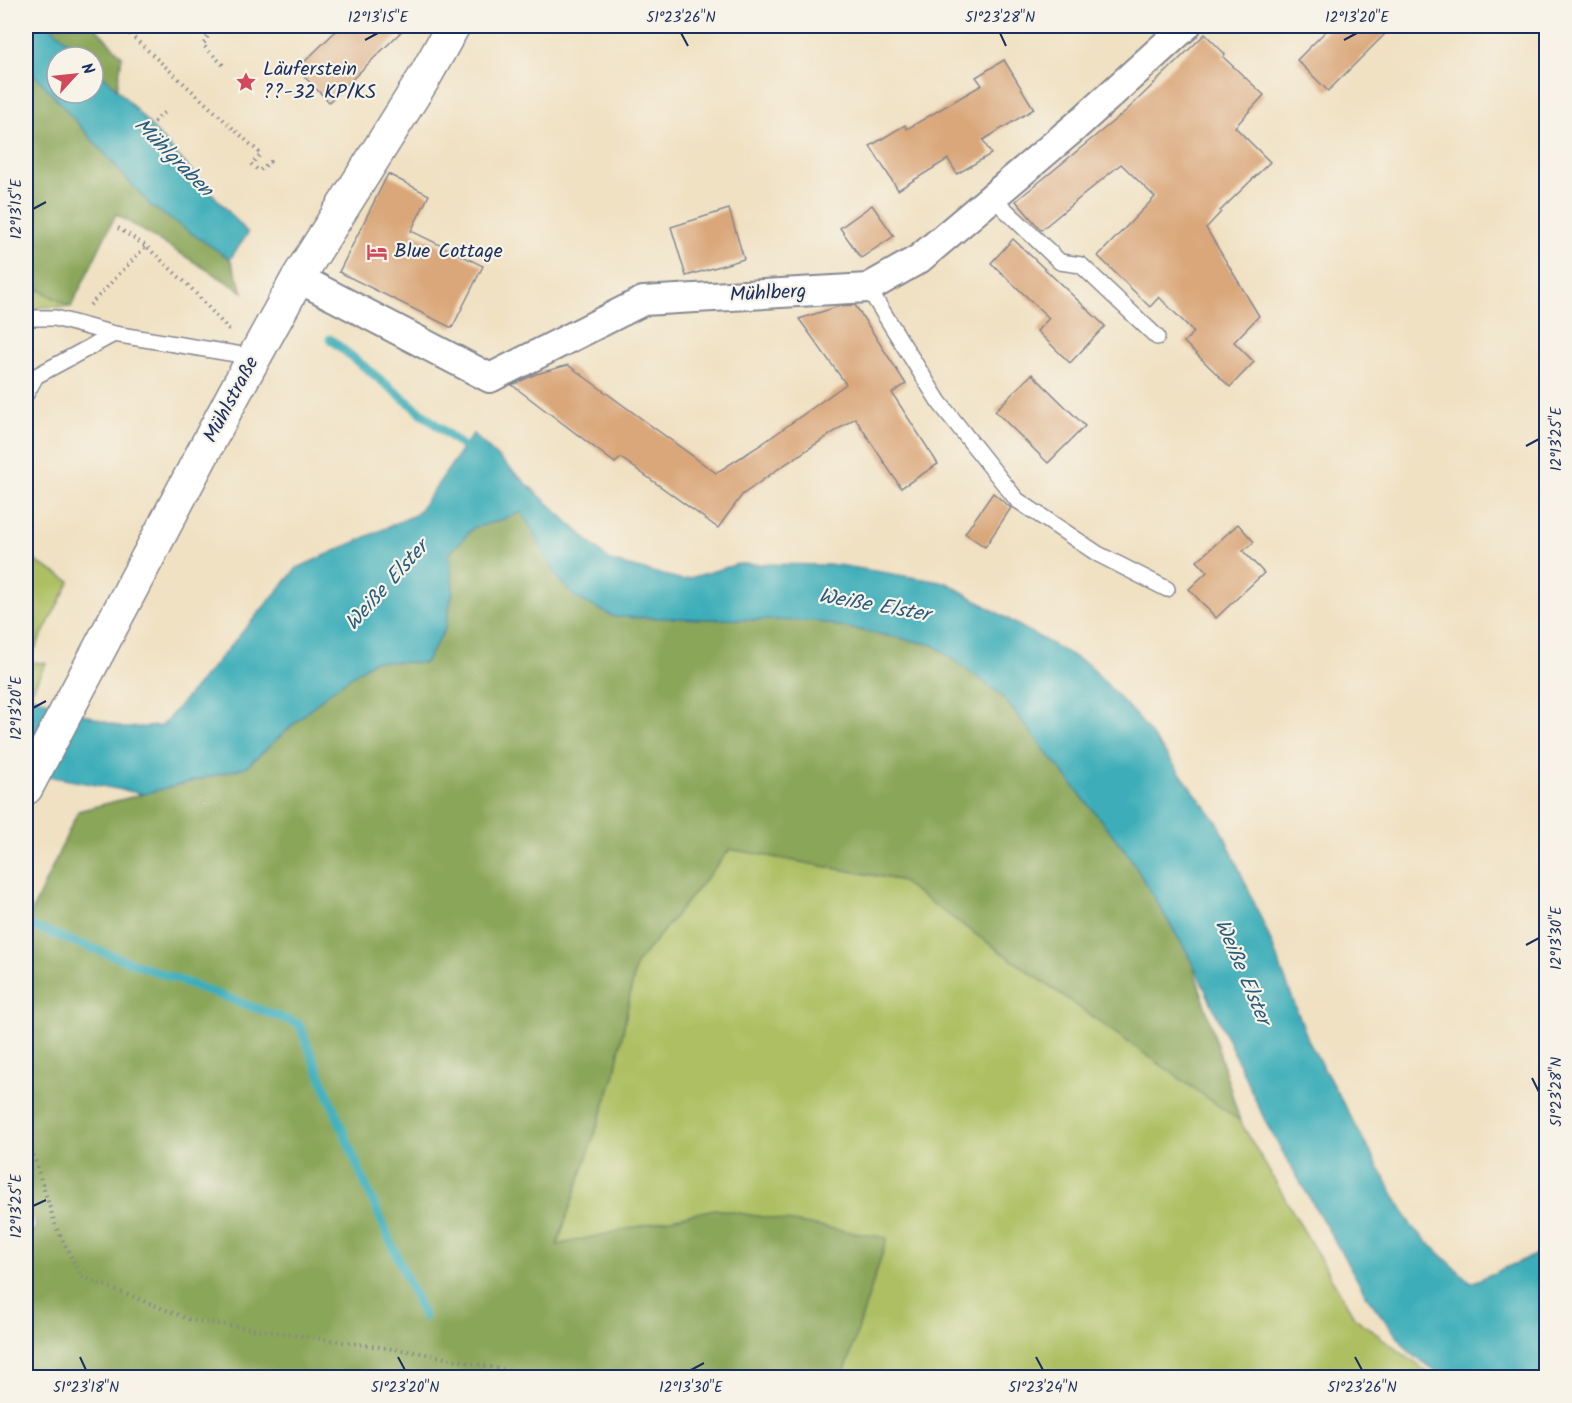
<svg xmlns="http://www.w3.org/2000/svg" width="1572" height="1403" viewBox="0 0 1572 1403" font-family="Kalam,sans-serif">
	<style>
		.green { fill: #adbf62; stroke: #647760; stroke-width: 1.5 }
		.forest { fill: #8aa658; stroke: #526a5b; stroke-width: 1.5 }
		.water { fill: #3eaeb9; stroke: #2c6e8c; stroke-width: 1.5 }
		.lines { fill: none; stroke-linecap: round; stroke-linejoin: round }
		.stream { stroke: #3eaeb9; stroke-width: 9 }
		.building { fill: #daa77a }
		.service-casing { stroke: #868890; stroke-width: 18 }
		.minor-casing { stroke: #868890; stroke-width: 32 }
		.tertiary-casing { stroke: #868890; stroke-width: 36 }
		.path { stroke: #868890; stroke-width: 4; stroke-dasharray: 1.5 4.5; stroke-linecap: butt }
		.service { stroke: #fff; stroke-width: 15 }
		.minor { stroke: #fff; stroke-width: 28 }
		.tertiary { stroke: #fff; stroke-width: 33 }
		.ticks { fill: none; stroke: #1b2f5e; stroke-width: 2 }
		.labels { text-anchor: middle; dominant-baseline: central; stroke-width: 4.5; stroke-linejoin: round; paint-order: stroke }
		.poi-label { font-size: 20px; fill: #1b2f5e; stroke: #f7f3e8; text-anchor: start }
		.street-label { font-size: 20px; fill: #1b2f5e; stroke: #f7f3e8 }
		.water-label { font-size: 21px; font-style: italic; fill: #275b7e; stroke: #f7f3e8 }
		.neatline { fill: none; stroke: #1b2f5e; stroke-width: 2 }
		.ticks-label { font-size: 15px; text-anchor: middle; fill: #1b2f5e }
	</style>
	<rect width="100%" height="100%" fill="#f7f3e8"/>
	<filter id="ink" filterUnits="userSpaceOnUse"><feTurbulence type="fractalNoise" baseFrequency=".0167" numOctaves="2"/><feDisplacementMap in="SourceGraphic" scale="12" xChannelSelector="R" yChannelSelector="G"/><feConvolveMatrix kernelMatrix="1 2 1 2 8 2 1 2 1" color-interpolation-filters="sRGB"/></filter>
	<filter id="wash" filterUnits="userSpaceOnUse"><feTurbulence type="fractalNoise" baseFrequency=".008" numOctaves="4" result="noise"/><feDisplacementMap in="SourceGraphic" scale="24" xChannelSelector="R" yChannelSelector="G"/><feGaussianBlur stdDeviation="1.35" result="paint"/><feColorMatrix in="noise" values="0 0 0 0 0 0 0 0 0 0 0 0 0 0 0 0 0 1.4 0 .05"/><feComposite in="paint" operator="in"/></filter>
	<g filter="url(#wash)">
		<rect width="100%" height="100%" fill="#f0e1c3"/>
		<g class="green">
			<polygon points="26,283 71,307 43,307 26,311"/>
			<polygon points="26,556 70,581 28,662 46,663 30,695 26,694"/>
			<polygon points="730,849 899,880 1240,1121 1354,1317 1434,1377 843,1377 887,1238 557,1246 614,1077 636,964"/>
		</g>
		<g class="forest">
			<polygon points="50,26 94,26 122,56 117,89 93,66 93,57 84,57"/>
			<polygon points="26,65 151,206 230,259 243,292 116,214 71,307 26,283"/>
			<polygon points="522,512 557,577 614,617 814,621 934,645 1001,695 1128,854 1191,959 1240,1121 899,880 730,849 636,964 614,1077 557,1245 715,1209 887,1238 843,1377 26,1377 26,1239 36,1227 26,1200 26,924 78,811 246,767 328,693 374,661 425,663 445,629 453,591 449,554 473,528"/>
		</g>
		<g class="water">
			<polygon points="26,26 50,26 84,57 57,57 57,93 93,93 93,66 117,89 248,233 230,259 151,206 26,65"/>
			<polygon points="473,434 610,561 683,580 738,564 838,565 947,583 1023,628 1089,665 1140,720 1220,826 1268,934 1309,1042 1412,1227 1471,1283 1546,1250 1546,1371 1530,1377 1445,1377 1410,1353 1368,1298 1267,1125 1191,959 1128,854 1001,695 934,645 814,621 614,617 575,597 557,577 522,512 495,522 473,528 449,554 453,590 445,629 425,663 374,661 328,693 246,767 144,794 26,772 26,694 123,728 162,726 297,568 417,514"/>
		</g>
		<g class="lines">
			<g class="stream">
				<polyline points="330,339 471,453"/>
				<polyline points="26,924 299,1024 363,1179 424,1317"/>
			</g>
		</g>
		<g id="blocks">
			<g class="building">
				<polygon points="341,26 407,26 329,102 297,69"/>
				<polygon points="1331,26 1393,26 1328,91 1297,60"/>
				<polygon points="1205,34 1225,54 1223,57 1264,95 1235,127 1270,162 1220,211 1221,212 1206,228 1259,316 1234,342 1254,362 1230,387 1184,342 1194,332 1159,297 1150,307 1098,256 1155,197 1121,164 1041,230 1016,201 1127,110"/>
				<polygon points="1004,60 1034,109 983,140 991,154 957,174 948,159 898,190 870,146 905,125 907,129 982,85 976,77"/>
				<polygon points="388,174 429,195 411,231 483,266 452,328 339,272"/>
				<polygon points="872,205 894,236 861,258 840,228"/>
				<polygon points="729,209 744,259 686,276 671,227"/>
				<polygon points="1013,239 1105,326 1070,363 1037,331 1049,318 991,263"/>
				<polygon points="855,305 906,384 892,393 938,464 901,488 855,418 778,469 742,495 718,528 621,458 615,463 512,385 536,374 568,365 716,473 759,446 846,384 799,319 840,306"/>
				<polygon points="1032,374 1085,426 1048,463 995,411"/>
				<polygon points="993,493 1011,508 985,547 965,533"/>
				<polygon points="1238,524 1254,542 1243,551 1264,573 1216,618 1189,589 1207,572 1197,561"/>
			</g>
		</g>
	</g>
	<g filter="url(#ink)">
		<use href="#blocks" fill-opacity="0" stroke="#868890" stroke-width="1.5"/>
		<g class="lines">
			<g class="service-casing">
				<g id="service">
					<polyline points="992,197 1060,262 1081,265 1157,337"/>
					<polyline points="868,288 939,402 1017,500 1098,554 1167,589"/>
					<polyline points="26,318 55,318 114,334"/>
					<polyline points="26,394 36,376 114,334 254,357"/>
				</g>
			</g>
			<g class="minor-casing">
				<polyline id="minor" points="298,278 490,378 643,301 868,288 919,259 1075,127 1186,26"/>
			</g>
			<g class="tertiary-casing">
				<polyline id="tertiary" points="26,788 234,394 298,278 424,78 453,26"/>
			</g>
			<g class="path">
				<polyline points="121,26 261,154 251,164 259,171 270,162 273,166"/>
				<polyline points="213,26 203,45 226,68"/>
				<polyline points="154,122 167,110"/>
				<polyline points="118,228 146,246"/>
				<polyline points="90,305 146,246 190,287 229,330"/>
				<polyline points="26,1132 56,1227 81,1276 191,1320 421,1353 545,1378"/>
			</g>
			<use href="#service" class="service"/>
			<use href="#minor" class="minor"/>
			<use href="#tertiary" class="tertiary"/>
		</g>
	</g>
	<path class="ticks" d="M 681,33 L 688,46M 1000,33 L 1006,46M 365,40 L 378,33M 1344,40 L 1357,33M 33,209 L 46,202M 1526,446 L 1539,439M 33,708 L 46,701M 1526,945 L 1539,938M 1532,1078 L 1539,1092M 33,1206 L 46,1200M 80,1357 L 86,1370M 398,1357 L 405,1370M 1036,1357 L 1043,1370M 1355,1357 L 1362,1370M 691,1370 L 704,1363"/>
	<defs>
		<g id="sight-bare" transform="scale(1.62)"><path d="M0-6L1.8-2.2L6-1.7L2.9 1.2L3.7 5.4L0 3.3L-3.7 5.4L-2.9 1.2L-6-1.7L-1.8-2.2Z" fill="#d1495b" stroke="#f7f3e8" stroke-width="2.5" paint-order="stroke"/></g>
		<g id="hotel-bare" transform="scale(1.62)"><path d="M-6-4.5h1.5V1H6V5H4.5V3h-9V5H-6ZM-4 0a1.8 1.8 0 1 1 3.6 0ZM.5 0V-2.5h3Q6-2.5 6 0Z" fill="#d1495b" stroke="#f7f3e8" stroke-width="2.5" paint-order="stroke"/></g>
	</defs>
	<g fill-rule="evenodd">
		<use href="#sight-bare" x="246" y="82"/>
		<use href="#hotel-bare" x="377" y="252"/>
	</g>
	<g class="labels">
		<g class="poi-label">
			<text x="263" y="70">Läuferstein<tspan x="263" dy="23">??-32 KP/KS</tspan></text>
			<text x="394" y="252">Blue Cottage</text>
		</g>
		<g class="street-label">
			<text transform="translate(768 294) rotate(-3)">Mühlberg</text>
			<text transform="translate(232 400) rotate(-62)">Mühlstraße</text>
		</g>
		<g class="water-label">
			<text transform="translate(173 158) rotate(45)">Mühlgraben</text>
			<text transform="translate(387 586) rotate(-48)">Weiße Elster</text>
			<text transform="translate(874 606) rotate(10)">Weiße Elster</text>
			<text transform="translate(1242 972) rotate(67)">Weiße Elster</text>
		</g>
	</g>
	<rect width="1572" height="1403" fill="none" stroke="#f7f3e8" stroke-width="66"/>
	<g transform="translate(75 75) rotate(63)"><circle r="28" fill="#f7f3e8" stroke="#9fa5b1" stroke-width="1.5"/>
	<path d="M0-4.5L10 22L0 15L-10 22Z" fill="#d1495b"/>
	<text y="-9" font-size="16" font-weight="bold" text-anchor="middle" fill="#1b2f5e">N</text>
	</g>
	<rect x="33" y="33" width="1506" height="1337" class="neatline"/>
	<g class="ticks-label">
		<text x="378" y="22">12°13'15"E</text>
		<text x="681" y="22">51°23'26"N</text>
		<text x="1000" y="22">51°23'28"N</text>
		<text x="1357" y="22">12°13'20"E</text>
		<text transform="translate(16 209) rotate(-90)" y="5">12°13'15"E</text>
		<text transform="translate(1556 439) rotate(-90)" y="5">12°13'25"E</text>
		<text transform="translate(16 708) rotate(-90)" y="5">12°13'20"E</text>
		<text transform="translate(1556 938) rotate(-90)" y="5">12°13'30"E</text>
		<text transform="translate(1556 1092) rotate(-90)" y="5">51°23'28"N</text>
		<text transform="translate(16 1206) rotate(-90)" y="5">12°13'25"E</text>
		<text x="86" y="1392">51°23'18"N</text>
		<text x="405" y="1392">51°23'20"N</text>
		<text x="691" y="1392">12°13'30"E</text>
		<text x="1043" y="1392">51°23'24"N</text>
		<text x="1362" y="1392">51°23'26"N</text>
	</g>
</svg>
